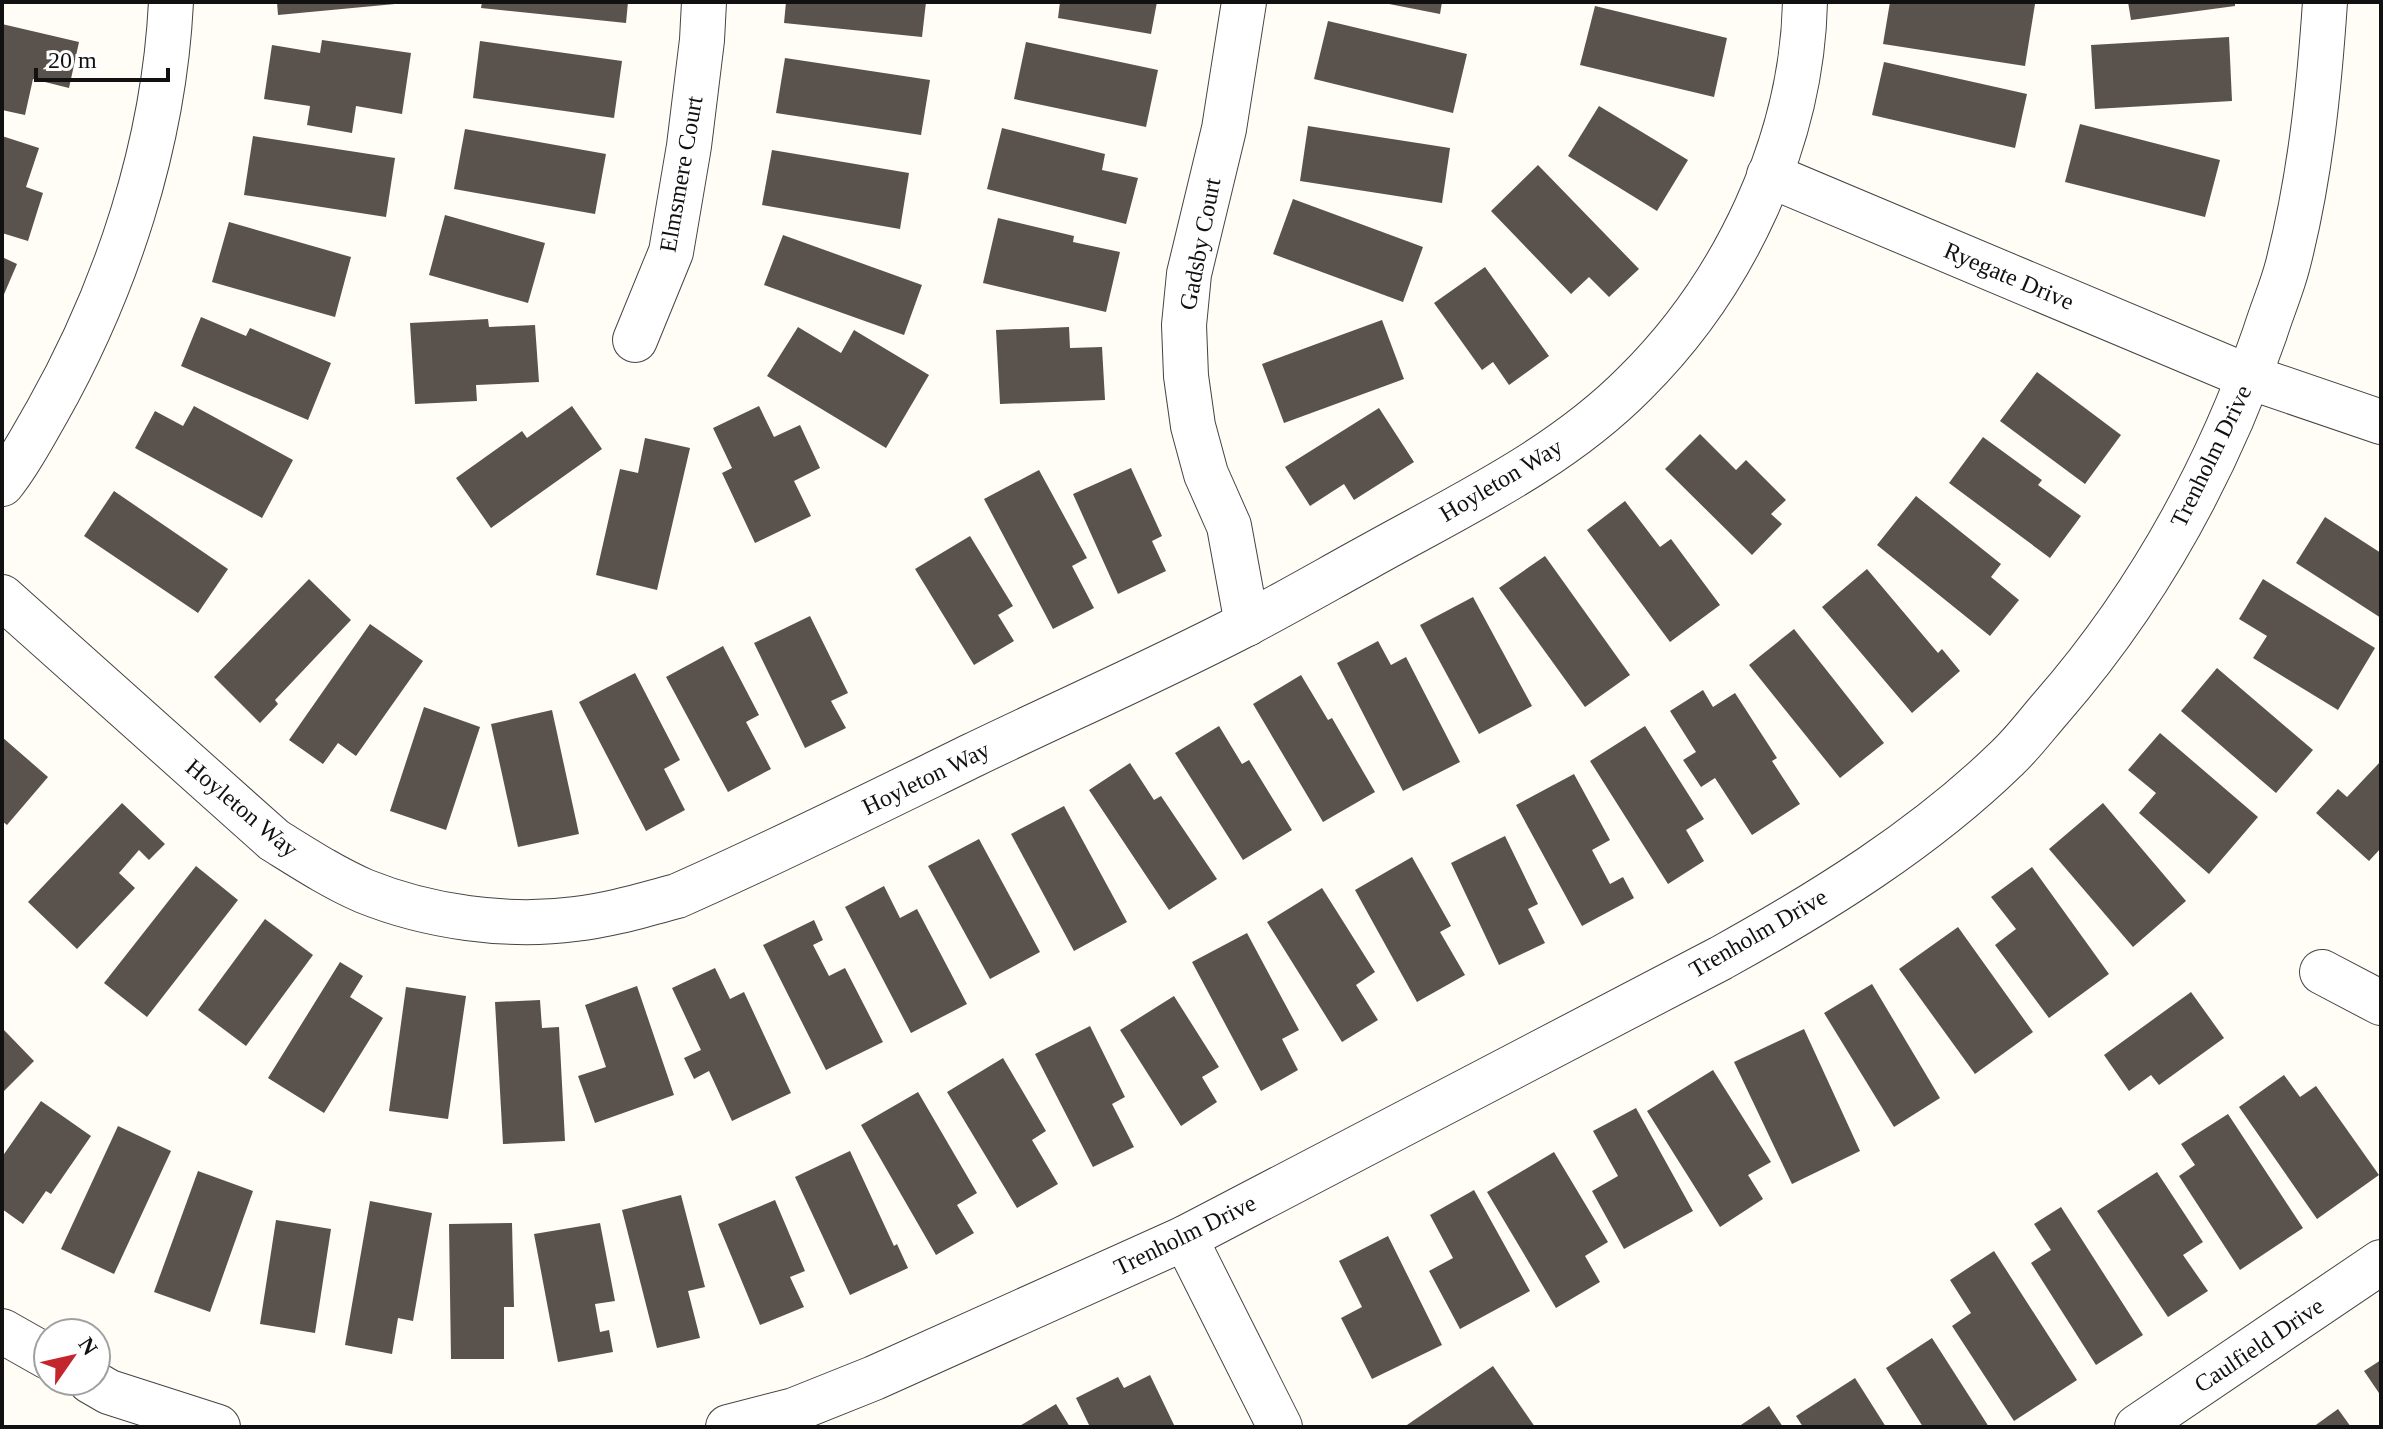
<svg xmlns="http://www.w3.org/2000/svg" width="2383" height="1429" viewBox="0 0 2383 1429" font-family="Georgia,serif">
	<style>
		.building { fill: #5a524d }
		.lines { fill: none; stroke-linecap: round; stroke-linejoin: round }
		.minor-casing { stroke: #444; stroke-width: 46 }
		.tertiary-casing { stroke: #444; stroke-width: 46 }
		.minor { stroke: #fff; stroke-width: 44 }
		.tertiary { stroke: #fff; stroke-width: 44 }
		.labels { text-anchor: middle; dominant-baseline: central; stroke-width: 8; stroke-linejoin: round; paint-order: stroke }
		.street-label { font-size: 24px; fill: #111; stroke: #fff }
	</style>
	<rect width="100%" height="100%" fill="#fffdf5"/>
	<g class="building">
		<polygon points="277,2 395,2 395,4 278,15"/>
		<polygon points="482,2 628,2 626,23 481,8"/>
		<polygon points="786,2 926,2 922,37 784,23"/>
		<polygon points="1060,2 1157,2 1151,34 1058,18"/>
		<polygon points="1379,2 1442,2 1440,14"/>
		<polygon points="1890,2 2035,4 2025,66 1883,44"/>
		<polygon points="2128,2 2235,2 2235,6 2131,20"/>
		<polygon points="1595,6 1727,38 1714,97 1580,65"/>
		<polygon points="1328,21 1467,54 1453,113 1314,79"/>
		<polygon points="2,24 79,42 69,88 33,79 25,115 2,110"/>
		<polygon points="2229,37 2232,101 2095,109 2091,45"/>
		<polygon points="322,40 411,53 402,114 356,106 352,133 307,125 310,106 264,99 272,45 320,53"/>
		<polygon points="480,41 622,61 614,118 473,98"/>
		<polygon points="1026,42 1158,70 1146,127 1014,99"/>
		<polygon points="785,58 930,80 921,135 776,113"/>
		<polygon points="1884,62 2027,94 2015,148 1872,115"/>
		<polygon points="1599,106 1688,160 1657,211 1568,156"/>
		<polygon points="2080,124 2220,160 2205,217 2065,182"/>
		<polygon points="1308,126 1450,148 1442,203 1300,181"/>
		<polygon points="1002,128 1105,154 1102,170 1138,178 1126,224 987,189"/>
		<polygon points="465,129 606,154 595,214 454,189"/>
		<polygon points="2,136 39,148 26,187 43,193 28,241 2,233"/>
		<polygon points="253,136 395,158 386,217 244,195"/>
		<polygon points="772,150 909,173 900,229 762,205"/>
		<polygon points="1538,165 1639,269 1609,297 1589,277 1571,294 1491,211"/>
		<polygon points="1293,199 1423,247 1403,302 1273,254"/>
		<polygon points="445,215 545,243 528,303 429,275"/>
		<polygon points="998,218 1074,236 1073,242 1120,252 1106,312 983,283"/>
		<polygon points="229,222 351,257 335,317 212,282"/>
		<polygon points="783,235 922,285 904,335 764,285"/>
		<polygon points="2,257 17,264 2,299"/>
		<polygon points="1485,267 1549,356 1509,385 1493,362 1482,370 1434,303"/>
		<polygon points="201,317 246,336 250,328 331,363 308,420 181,366"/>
		<polygon points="488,319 489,327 535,325 539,382 476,385 477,401 415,404 410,323"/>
		<polygon points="1382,320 1404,379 1284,423 1262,364"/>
		<polygon points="798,327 841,353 854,330 929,375 886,448 767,376"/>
		<polygon points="1069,327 1070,348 1102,347 1105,400 1000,404 996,330"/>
		<polygon points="2037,372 2121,435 2085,484 2000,421"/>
		<polygon points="194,406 293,460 262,518 135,448 155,411 183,426"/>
		<polygon points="572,406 602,449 491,528 456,478 522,431 527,438"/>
		<polygon points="759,406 774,437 800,425 820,468 794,481 811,516 755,543 722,473 732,468 713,428"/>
		<polygon points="1379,408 1414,462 1354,500 1344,484 1310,506 1285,467"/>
		<polygon points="1700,434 1736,470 1746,460 1786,500 1771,514 1782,524 1752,555 1665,469"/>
		<polygon points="1983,437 2042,480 2038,485 2081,516 2050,558 1949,483"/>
		<polygon points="645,438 690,448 657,590 596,575 620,469 638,473"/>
		<polygon points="1131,468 1162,536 1152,541 1166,571 1118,594 1073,494"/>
		<polygon points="1039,470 1087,558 1072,566 1094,608 1053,629 984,499"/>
		<polygon points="114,491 228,569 198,613 84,536"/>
		<polygon points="1916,496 2001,564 1991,577 2019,600 1990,636 1877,545"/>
		<polygon points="1625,501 1660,547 1671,539 1720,605 1670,642 1587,530"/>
		<polygon points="2325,517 2381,553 2381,618 2296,563"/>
		<polygon points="970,536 1013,606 998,615 1014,641 974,665 915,569"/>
		<polygon points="1545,556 1630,675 1585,707 1499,588"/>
		<polygon points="1867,569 1938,653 1942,649 1960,671 1912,713 1822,607"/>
		<polygon points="309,579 351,620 275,700 278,704 260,723 214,677"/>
		<polygon points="2263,579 2375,648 2338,710 2253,658 2267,636 2239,619"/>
		<polygon points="1473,597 1532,706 1479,734 1420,625"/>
		<polygon points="810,616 848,693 831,701 846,728 805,748 754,643"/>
		<polygon points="370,624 423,661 356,756 338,743 323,764 289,740"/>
		<polygon points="1794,629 1884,743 1840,778 1749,665"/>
		<polygon points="1378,641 1391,665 1406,657 1460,762 1403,791 1337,663"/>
		<polygon points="723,646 759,715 746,722 771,769 728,792 666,677"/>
		<polygon points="2217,668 2313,750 2276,793 2181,711"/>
		<polygon points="635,673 680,760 664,769 685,810 646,831 579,702"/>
		<polygon points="1301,675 1328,720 1332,718 1375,792 1323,822 1253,704"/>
		<polygon points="1703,690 1713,707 1735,693 1777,758 1772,761 1800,804 1752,835 1715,778 1701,787 1683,760 1696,752 1670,711"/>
		<polygon points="424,707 480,727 446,830 390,811"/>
		<polygon points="552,710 579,834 518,847 491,724"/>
		<polygon points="1219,726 1242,764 1249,760 1292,830 1243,860 1175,753"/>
		<polygon points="1645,726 1704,819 1686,830 1704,861 1668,884 1590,761"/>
		<polygon points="2160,733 2258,817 2209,874 2139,813 2156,793 2128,770"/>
		<polygon points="2,737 48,777 7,825 2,821"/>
		<polygon points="2381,761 2381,848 2369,861 2316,813 2338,789 2347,797"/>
		<polygon points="1130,763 1154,800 1161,796 1217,879 1169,910 1089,790"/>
		<polygon points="1574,774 1610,840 1592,850 1610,884 1623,877 1634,898 1582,926 1516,805"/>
		<polygon points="122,803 165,844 149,860 139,850 119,873 135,888 77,949 28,902"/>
		<polygon points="2103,803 2186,901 2133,947 2049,849"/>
		<polygon points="1064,806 1127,922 1074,951 1011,834"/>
		<polygon points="1505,836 1538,904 1528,909 1545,943 1499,965 1451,863"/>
		<polygon points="979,839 1040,952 990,979 928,866"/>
		<polygon points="1412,857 1451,926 1440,932 1465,975 1417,1002 1355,890"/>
		<polygon points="196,866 238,900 147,1017 104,983"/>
		<polygon points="2032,867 2109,974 2049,1018 1995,945 2016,929 1991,897"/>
		<polygon points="884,886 900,918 917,909 967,1004 911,1033 845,907"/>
		<polygon points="1322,888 1375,972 1356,985 1378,1020 1342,1042 1267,922"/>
		<polygon points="265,919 313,955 246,1046 198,1010"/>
		<polygon points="814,920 823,940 813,945 829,976 845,968 883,1042 826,1070 763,945"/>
		<polygon points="1958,927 2033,1032 1975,1074 1899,969"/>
		<polygon points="1247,933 1299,1030 1282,1039 1298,1070 1261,1091 1192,962"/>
		<polygon points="340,962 363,976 350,997 383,1018 324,1113 268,1078"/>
		<polygon points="715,968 730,999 744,992 791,1093 732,1121 709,1071 694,1079 684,1058 701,1050 672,988"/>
		<polygon points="1872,984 1940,1098 1894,1127 1824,1013"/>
		<polygon points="637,986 674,1095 595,1123 578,1076 606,1067 585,1005"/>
		<polygon points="406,987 466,996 448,1119 389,1111"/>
		<polygon points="2191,992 2224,1038 2159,1085 2151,1075 2129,1091 2104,1055"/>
		<polygon points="1174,996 1219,1067 1202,1077 1217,1102 1181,1126 1120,1030"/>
		<polygon points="540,1000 542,1028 559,1027 565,1141 503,1144 495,1002"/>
		<polygon points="1090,1026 1125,1097 1112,1104 1134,1147 1093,1167 1035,1054"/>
		<polygon points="2,1028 34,1061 2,1093"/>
		<polygon points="1804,1029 1860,1151 1792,1184 1734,1062"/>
		<polygon points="1003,1058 1046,1131 1032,1140 1058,1184 1017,1208 947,1092"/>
		<polygon points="1713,1070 1771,1162 1748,1175 1763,1199 1720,1227 1647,1111"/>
		<polygon points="2284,1075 2300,1097 2316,1086 2379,1175 2317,1219 2239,1107"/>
		<polygon points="918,1092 977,1193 957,1205 974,1233 936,1255 861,1125"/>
		<polygon points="41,1101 91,1136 51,1194 46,1191 23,1224 2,1209 2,1157"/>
		<polygon points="1636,1108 1693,1211 1624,1249 1592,1191 1618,1176 1593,1131"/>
		<polygon points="2228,1114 2303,1228 2240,1270 2179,1176 2195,1165 2181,1144"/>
		<polygon points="118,1126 171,1151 114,1274 61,1249"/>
		<polygon points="850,1151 894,1246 897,1244 908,1268 850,1295 795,1177"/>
		<polygon points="1554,1152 1608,1242 1585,1256 1600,1282 1556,1308 1487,1192"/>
		<polygon points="198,1171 253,1191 210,1312 154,1292"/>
		<polygon points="2157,1172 2203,1242 2183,1255 2208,1291 2168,1317 2097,1211"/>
		<polygon points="1474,1190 1530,1291 1460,1329 1429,1271 1453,1258 1430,1215"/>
		<polygon points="681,1195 705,1287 688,1291 700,1338 657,1348 622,1210"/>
		<polygon points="775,1200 805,1271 790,1277 804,1307 760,1325 718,1224"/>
		<polygon points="370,1201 432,1213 413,1321 398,1318 392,1354 345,1345"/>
		<polygon points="2061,1207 2143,1335 2096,1365 2031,1263 2051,1250 2034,1224"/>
		<polygon points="276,1220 331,1229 315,1333 260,1324"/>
		<polygon points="512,1223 514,1307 504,1307 504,1359 451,1359 449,1224"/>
		<polygon points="600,1223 615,1301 595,1304 600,1332 609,1330 613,1352 558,1362 534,1234"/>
		<polygon points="1388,1236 1442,1345 1372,1379 1341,1318 1362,1307 1339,1261"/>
		<polygon points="1994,1251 2077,1380 2014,1421 1952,1326 1971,1313 1950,1280"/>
		<polygon points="1932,1338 1989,1427 1923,1427 1886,1368"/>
		<polygon points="2381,1360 2381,1396 2364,1371"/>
		<polygon points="1493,1366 1535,1427 1404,1427"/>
		<polygon points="1150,1375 1175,1427 1090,1427 1076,1398 1118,1377 1124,1388"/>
		<polygon points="1855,1378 1886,1427 1803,1427 1796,1416"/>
		<polygon points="1056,1404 1070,1427 1018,1427"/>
		<polygon points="1769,1406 1783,1427 1738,1427"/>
		<polygon points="2338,1409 2351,1427 2313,1427"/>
	</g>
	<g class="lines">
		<g class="minor-casing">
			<g id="minor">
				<polyline points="1244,2 1224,129 1189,274 1184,325 1186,376 1193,426 1206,474 1229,526 1247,624"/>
				<polyline points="1769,175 2249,377 2381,422"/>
				<polyline points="635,340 671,252 689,146 702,40 704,2"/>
				<path d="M 2,597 L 274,840 C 303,858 332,877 364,891 C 428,917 507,928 575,919 C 610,915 643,905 677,896 C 777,852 875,803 973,755 C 1064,711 1158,670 1248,623 C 1288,602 1328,579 1368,557 C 1461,505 1560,459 1635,383 C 1734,285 1802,142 1805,2"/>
				<polyline points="2322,972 2381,1003"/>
				<polyline points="1185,1238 1280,1427"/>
				<polyline points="2137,1427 2381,1262"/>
			</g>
		</g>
		<g class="tertiary-casing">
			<g id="tertiary">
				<path d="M 2,484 C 20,462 33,436 47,412 C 117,288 164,144 171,2"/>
				<polyline points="2,1331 48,1357"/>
				<polyline points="90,1381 109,1392 218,1427"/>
				<path d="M 728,1427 L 794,1410 L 874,1378 L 1185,1238 L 1721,958 C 1822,902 1924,839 2007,758 C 2023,743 2037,724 2051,708 C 2147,598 2217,471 2265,333 C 2272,310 2282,288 2288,264 C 2310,178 2319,91 2325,2"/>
			</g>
		</g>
		<use href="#minor" class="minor"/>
		<use href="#tertiary" class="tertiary"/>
	</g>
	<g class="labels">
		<g class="street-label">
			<text transform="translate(681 174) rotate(-80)">Elmsmere Court</text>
			<text transform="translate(1200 244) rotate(-79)">Gadsby Court</text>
			<text transform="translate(2009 276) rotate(23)">Ryegate Drive</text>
			<text transform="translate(2211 456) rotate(-64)">Trenholm Drive</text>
			<text transform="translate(1501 480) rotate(-31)">Hoyleton Way</text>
			<text transform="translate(926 778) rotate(-26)">Hoyleton Way</text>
			<text transform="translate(242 808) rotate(40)">Hoyleton Way</text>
			<text transform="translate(1758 933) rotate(-30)">Trenholm Drive</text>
			<text transform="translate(1185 1235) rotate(-26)">Trenholm Drive</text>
			<text transform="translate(2259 1345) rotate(-34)">Caulfield Drive</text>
		</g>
	</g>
	<rect width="2383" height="1429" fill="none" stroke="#111111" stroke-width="8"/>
	<g transform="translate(72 1357) rotate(56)"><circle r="38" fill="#ffffff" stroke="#a0a0a0" stroke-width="2"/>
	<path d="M0-6L14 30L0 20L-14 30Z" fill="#c4262e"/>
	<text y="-12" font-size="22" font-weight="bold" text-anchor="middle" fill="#111111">N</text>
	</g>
	<path d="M36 68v12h132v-12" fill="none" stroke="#111111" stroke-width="4"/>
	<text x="48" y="68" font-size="24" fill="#111111" stroke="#ffffff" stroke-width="6" paint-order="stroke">20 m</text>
</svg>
